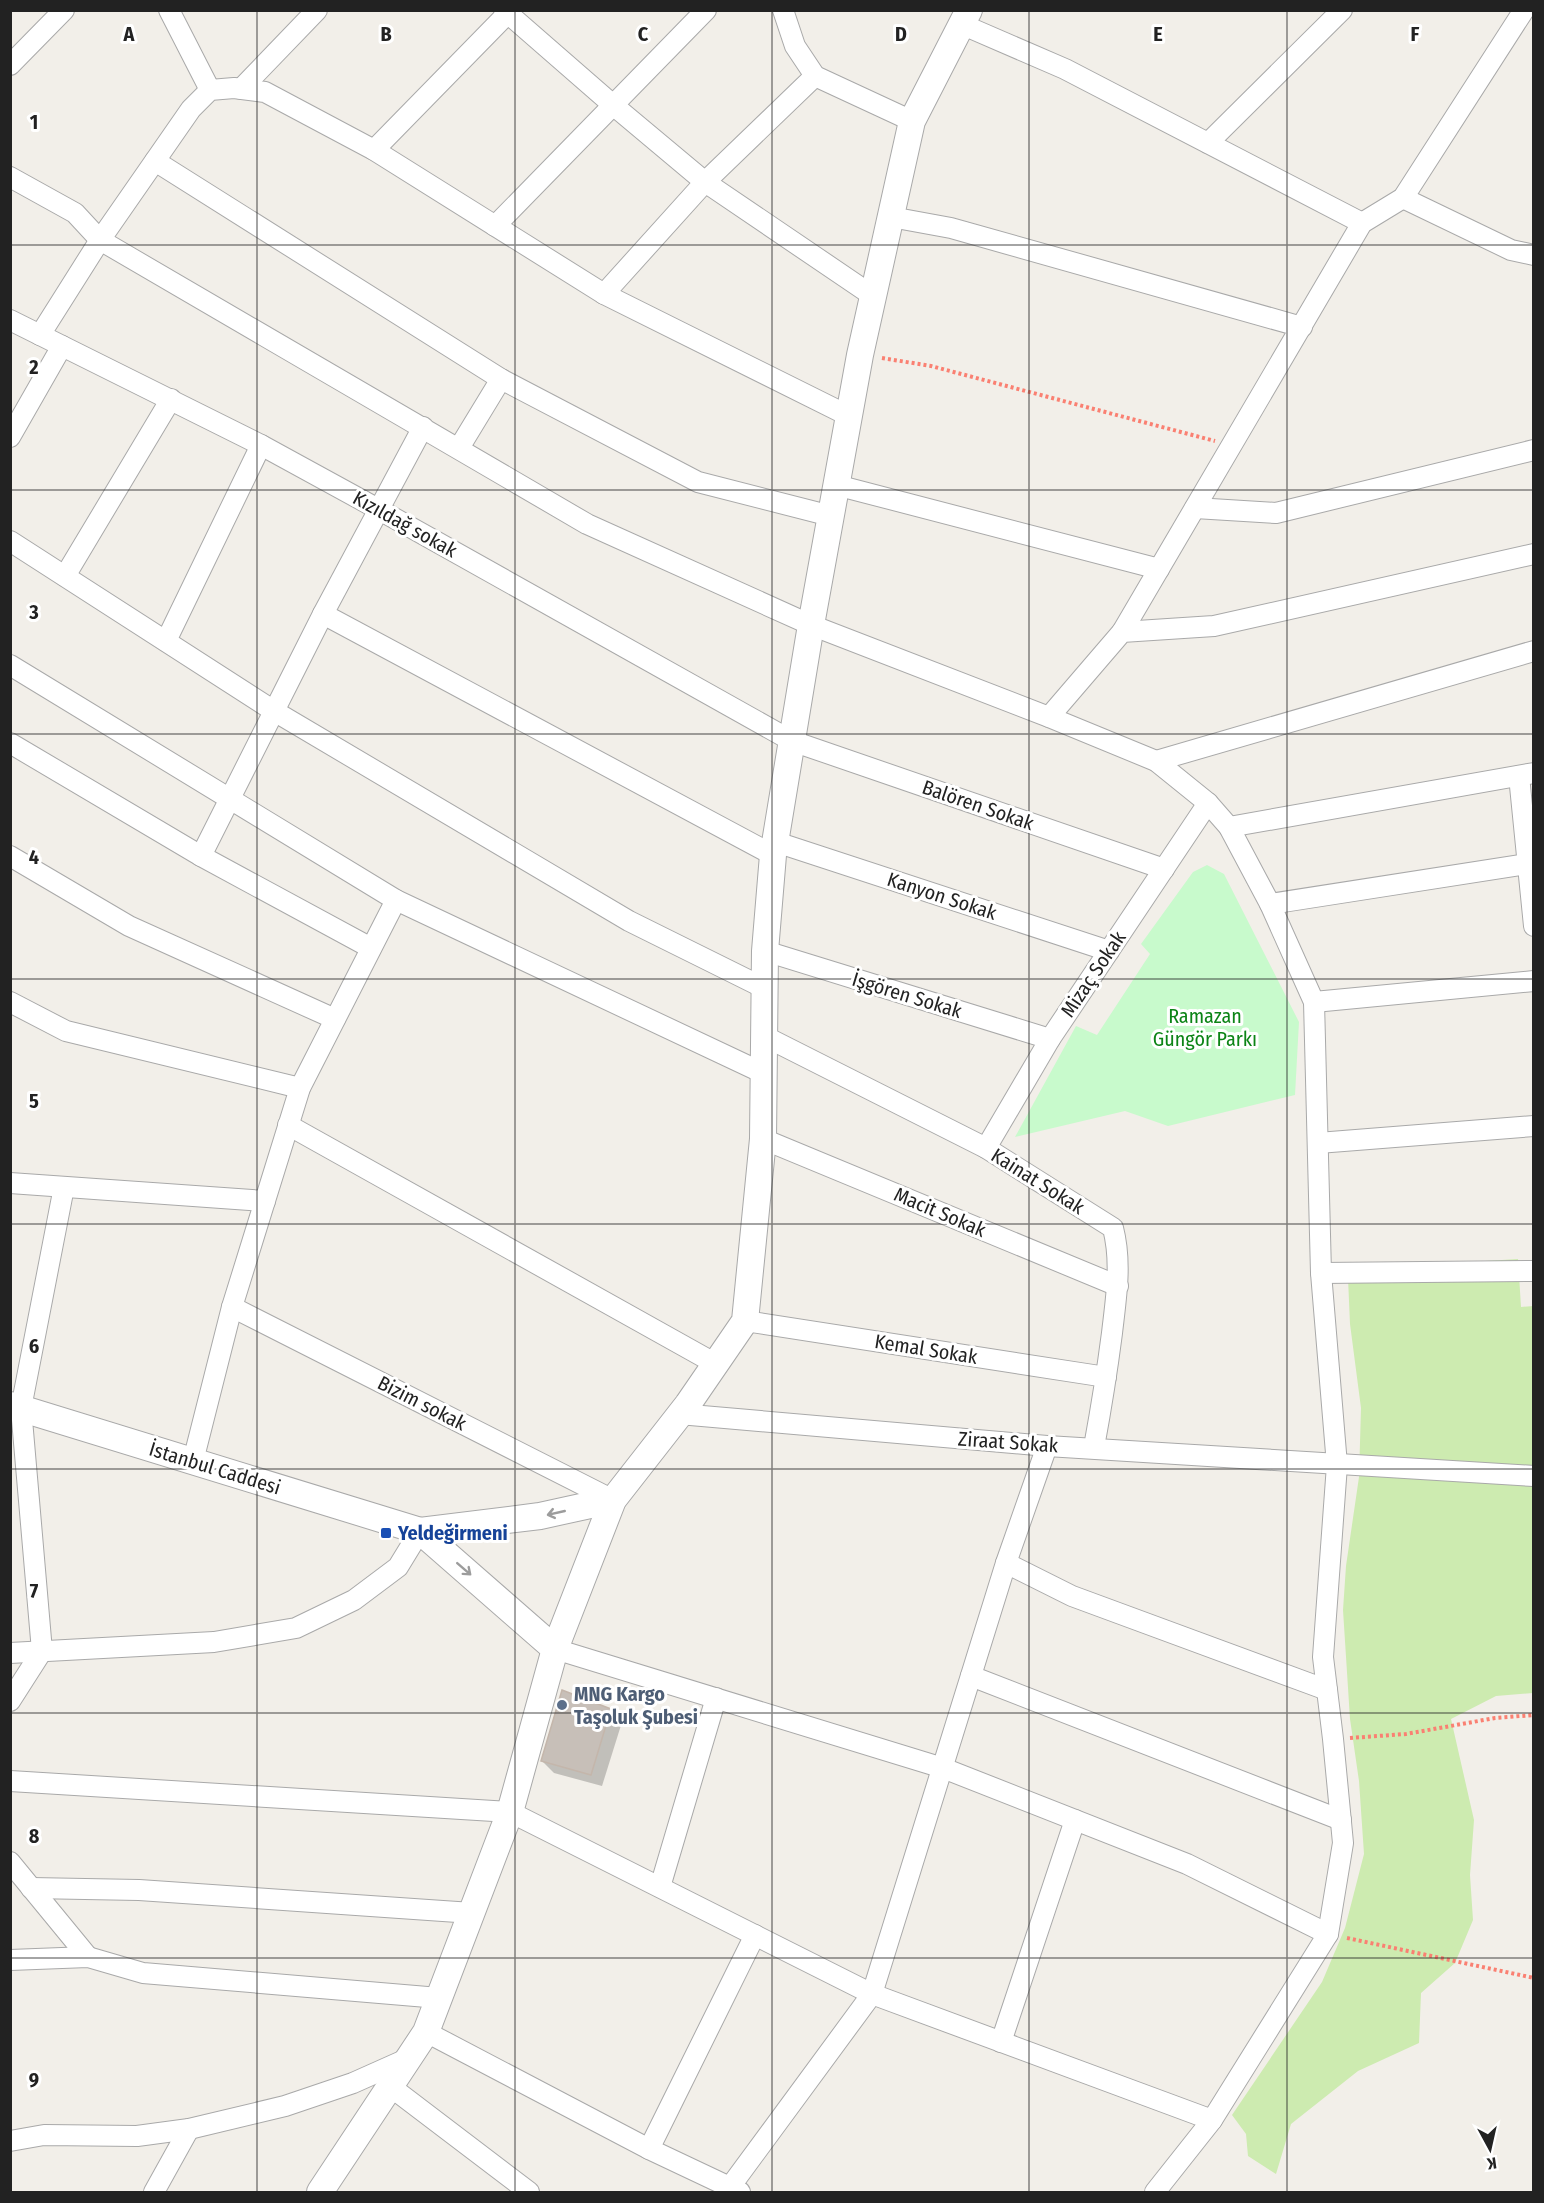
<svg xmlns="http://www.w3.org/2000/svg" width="1544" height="2203" viewBox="0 0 1544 2203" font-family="'Fira Sans Condensed',sans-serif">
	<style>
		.grass { fill: #cdebb0 }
		.park { fill: #c8facc }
		.shadow { fill: #0003 }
		.building { fill: #c7bfb8; stroke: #c4b6ab; stroke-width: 1.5 }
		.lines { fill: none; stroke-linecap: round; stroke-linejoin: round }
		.minor-casing { stroke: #a9a9a9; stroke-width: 22 }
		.tertiary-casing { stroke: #a9a9a9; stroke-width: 28 }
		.path { stroke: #fa8072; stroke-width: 4; stroke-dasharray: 3 3; stroke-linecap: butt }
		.minor { stroke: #fff; stroke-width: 20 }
		.tertiary { stroke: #fff; stroke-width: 26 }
		.oneway { stroke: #9c9c9c }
		.grid { fill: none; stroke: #222; stroke-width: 1.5; stroke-opacity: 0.55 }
		.transit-dot { fill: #1a4fb4; stroke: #fff; stroke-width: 2 }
		.service-dot { fill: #5c6f8a; stroke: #fff; stroke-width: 2 }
		.labels { text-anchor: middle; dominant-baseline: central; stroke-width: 6; stroke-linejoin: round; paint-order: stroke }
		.street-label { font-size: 20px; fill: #222; stroke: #fff }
		.park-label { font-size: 20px; fill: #0c8416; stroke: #fff }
		.transit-label { font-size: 20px; font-weight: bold; fill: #164399; stroke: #fff; text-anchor: start }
		.service-label { font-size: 20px; font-weight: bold; fill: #4e5e75; stroke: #fff; text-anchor: start }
		.grid-label { font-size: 20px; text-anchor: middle; font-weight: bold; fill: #222; stroke: #fff; stroke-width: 6; stroke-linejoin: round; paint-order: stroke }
	</style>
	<rect width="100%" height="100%" fill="#f2efe9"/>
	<polygon class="grass" points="1518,1259 1521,1307 1534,1306 1533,1693 1496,1696 1451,1719 1474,1820 1470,1875 1473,1920 1455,1963 1421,1993 1419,2043 1358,2071 1291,2124 1276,2174 1248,2156 1246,2134 1232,2115 1322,1982 1345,1928 1364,1854 1359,1781 1350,1719 1343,1610 1346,1566 1359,1477 1361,1408 1350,1324 1348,1278 1389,1267"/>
	<polygon class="park" points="1207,865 1224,874 1299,1022 1295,1095 1168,1126 1125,1111 1015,1137 1076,1026 1097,1035 1150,954 1141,944 1193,872"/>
	<polygon class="shadow" points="610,1710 622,1722 602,1786 554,1773 542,1761"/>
	<polygon class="building" points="562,1690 611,1709 591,1775 541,1761"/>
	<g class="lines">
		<g class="minor-casing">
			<g id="minor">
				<polyline points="169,10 210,90"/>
				<polyline points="504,10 613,105 705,182 873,296"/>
				<polyline points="783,10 795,46 815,76 912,121"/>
				<polyline points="961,24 1065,69 1362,223"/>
				<polyline points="10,65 64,10"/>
				<polyline points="241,89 317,10"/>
				<polyline points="1208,143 1342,10"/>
				<polyline points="374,150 511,10"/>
				<polyline points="155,161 501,379 698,482 831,516"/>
				<polyline points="10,177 75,213 100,240 587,524 811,625 1049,717 1156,761 1208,803 1229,827 1270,904 1314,1002 1321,1273 1337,1465 1323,1657 1333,1739 1343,1843 1328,1934 1212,2120 1155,2192"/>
				<polyline points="1403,198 1511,250 1534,255"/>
				<polyline points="891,217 951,228 1302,327"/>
				<polyline points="495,226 706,10"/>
				<polyline points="604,294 705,182 815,76"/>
				<polyline points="10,320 261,445 378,509 792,741 1164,869"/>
				<polyline points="40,335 100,240 191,109 210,90 234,88 265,92 374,150 604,294 849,416"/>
				<polyline points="10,437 62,346"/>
				<polyline points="459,448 501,379"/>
				<polyline points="836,485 1159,569"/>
				<polyline points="1195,508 1276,513 1534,450"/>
				<polyline points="10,541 274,711 629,921 764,988"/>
				<polyline points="65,576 171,399"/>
				<polyline points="323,614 773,855"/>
				<polyline points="1122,632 1362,223 1403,198 1524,10"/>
				<polyline points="166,641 261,445"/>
				<polyline points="10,665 396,900 763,1073"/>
				<polyline points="1049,717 1122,632 1214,626 1534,554"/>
				<polyline points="10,743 201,856 371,948"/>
				<polyline points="1156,761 1534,651"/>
				<polyline points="1519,776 1534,926"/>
				<polyline points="1229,827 1534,773"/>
				<polyline points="776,842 1109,951"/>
				<polyline points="10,856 129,926 335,1019"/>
				<polyline points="201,856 323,614 423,427"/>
				<polyline points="1270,904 1534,863"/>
				<polyline points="765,951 1050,1039"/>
				<polyline points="10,1002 66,1031 300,1088"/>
				<polyline points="1314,1002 1534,981"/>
				<path d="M 764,1036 L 986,1148 L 1113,1228 C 1122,1263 1116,1298 1112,1333 C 1107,1372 1101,1409 1094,1447"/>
				<polyline points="288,1125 716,1364"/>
				<polyline points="763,1139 1118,1286"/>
				<polyline points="1318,1143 1534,1126"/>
				<polyline points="986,1148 1050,1039 1208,803"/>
				<polyline points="10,1183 265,1201"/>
				<polyline points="1321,1273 1534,1271"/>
				<polyline points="232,1307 613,1500"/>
				<polyline points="745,1321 1106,1377"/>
				<polyline points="679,1414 1047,1446 1534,1476"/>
				<polyline points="193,1461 232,1307 300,1088 396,900"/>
				<polyline points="1006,1563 1072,1596 1327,1690"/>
				<polyline points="555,1649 943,1768 1187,1864 1328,1934"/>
				<polyline points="10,1653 214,1642 296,1628 354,1600 398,1567 420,1531"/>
				<polyline points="971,1676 1341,1820"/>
				<polyline points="10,1701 42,1651 21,1408 64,1187"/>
				<polyline points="10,1781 510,1812 872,1994 1212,2120"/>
				<polyline points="10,1862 88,1957"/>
				<polyline points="660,1887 716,1698"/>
				<polyline points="31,1888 139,1890 472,1913"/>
				<polyline points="10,1960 88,1957 143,1973 439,1998"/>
				<polyline points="426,2032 649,2149 740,2192"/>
				<polyline points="1001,2042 1075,1820"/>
				<polyline points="391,2087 529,2192"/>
				<polyline points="10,2141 44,2135 137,2136 189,2129 285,2106 353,2083 409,2058"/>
				<polyline points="649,2149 755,1935"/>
				<polyline points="730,2187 872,1994 1006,1563 1047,1446"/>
				<polyline points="154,2192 189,2129"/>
			</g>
		</g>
		<g class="tertiary-casing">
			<g id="tertiary">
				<polyline points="10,1405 420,1531 555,1649"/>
				<polyline points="420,1531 540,1516 613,1500"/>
				<polyline points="320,2192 426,2032 510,1812 555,1649 613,1500 688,1404 745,1321 763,1139 765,951 773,855 811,625 860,355 912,121 969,10"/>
			</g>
		</g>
		<g class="path">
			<polyline points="882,358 931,366 1215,441"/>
			<polyline points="1350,1738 1406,1734 1495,1718 1534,1715"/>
			<polyline points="1347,1938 1534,1978"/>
		</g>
		<use href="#minor" class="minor"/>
		<use href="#tertiary" class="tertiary"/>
	</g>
	<defs><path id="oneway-shaft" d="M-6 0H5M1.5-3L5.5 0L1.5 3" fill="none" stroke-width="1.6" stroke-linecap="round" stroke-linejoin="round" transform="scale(1.5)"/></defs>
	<g class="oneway">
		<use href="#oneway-shaft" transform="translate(556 1513) rotate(167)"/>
		<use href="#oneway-shaft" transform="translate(464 1569) rotate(41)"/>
	</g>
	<path class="grid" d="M 257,10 L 257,2192M 515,10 L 515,2192M 772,10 L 772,2192M 1029,10 L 1029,2192M 1287,10 L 1287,2192M 10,245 L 1534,245M 10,490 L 1534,490M 10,734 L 1534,734M 10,979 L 1534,979M 10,1224 L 1534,1224M 10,1469 L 1534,1469M 10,1713 L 1534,1713M 10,1958 L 1534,1958"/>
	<rect class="transit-dot" x="380" y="1527" width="12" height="12" rx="3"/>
	<circle class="service-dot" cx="562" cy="1705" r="6"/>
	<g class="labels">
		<g class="street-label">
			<text transform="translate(405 524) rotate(29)">Kızıldağ sokak</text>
			<text transform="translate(978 805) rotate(19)">Balören Sokak</text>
			<text transform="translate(942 896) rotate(18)">Kanyon Sokak</text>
			<text transform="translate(1093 974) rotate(-56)">Mizaç Sokak</text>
			<text transform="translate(907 995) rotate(17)">İşgören Sokak</text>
			<text transform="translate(1038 1181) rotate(32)">Kainat Sokak</text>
			<text transform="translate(940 1212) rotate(23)">Macit Sokak</text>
			<text transform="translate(926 1349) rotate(9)">Kemal Sokak</text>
			<text transform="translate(422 1403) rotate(27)">Bizim sokak</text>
			<text transform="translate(1008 1442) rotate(4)">Ziraat Sokak</text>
			<text transform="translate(215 1468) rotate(17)">İstanbul Caddesi</text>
		</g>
		<g class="park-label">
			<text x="1205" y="1016">Ramazan<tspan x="1205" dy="23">Güngör Parkı</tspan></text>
		</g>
		<g class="transit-label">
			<text x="398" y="1533">Yeldeğirmeni</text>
		</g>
		<g class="service-label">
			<text x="574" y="1694">MNG Kargo<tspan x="574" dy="23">Taşoluk Şubesi</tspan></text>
		</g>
	</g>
	<g class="grid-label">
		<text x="129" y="41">A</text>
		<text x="386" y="41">B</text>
		<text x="643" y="41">C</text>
		<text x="901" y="41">D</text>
		<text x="1158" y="41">E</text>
		<text x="1415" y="41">F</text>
		<text x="34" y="129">1</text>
		<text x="34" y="374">2</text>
		<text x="34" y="619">3</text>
		<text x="34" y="864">4</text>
		<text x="34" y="1108">5</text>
		<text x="34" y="1353">6</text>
		<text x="34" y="1598">7</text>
		<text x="34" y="1843">8</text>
		<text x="34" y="2087">9</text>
	</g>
	<rect width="1544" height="2203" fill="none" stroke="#222222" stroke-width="24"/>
	<g transform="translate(1490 2149) rotate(172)" stroke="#ffffff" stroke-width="4.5" paint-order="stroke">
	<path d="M0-4.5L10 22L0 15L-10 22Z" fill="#222222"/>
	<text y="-9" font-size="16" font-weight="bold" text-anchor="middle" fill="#222222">K</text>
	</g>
</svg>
